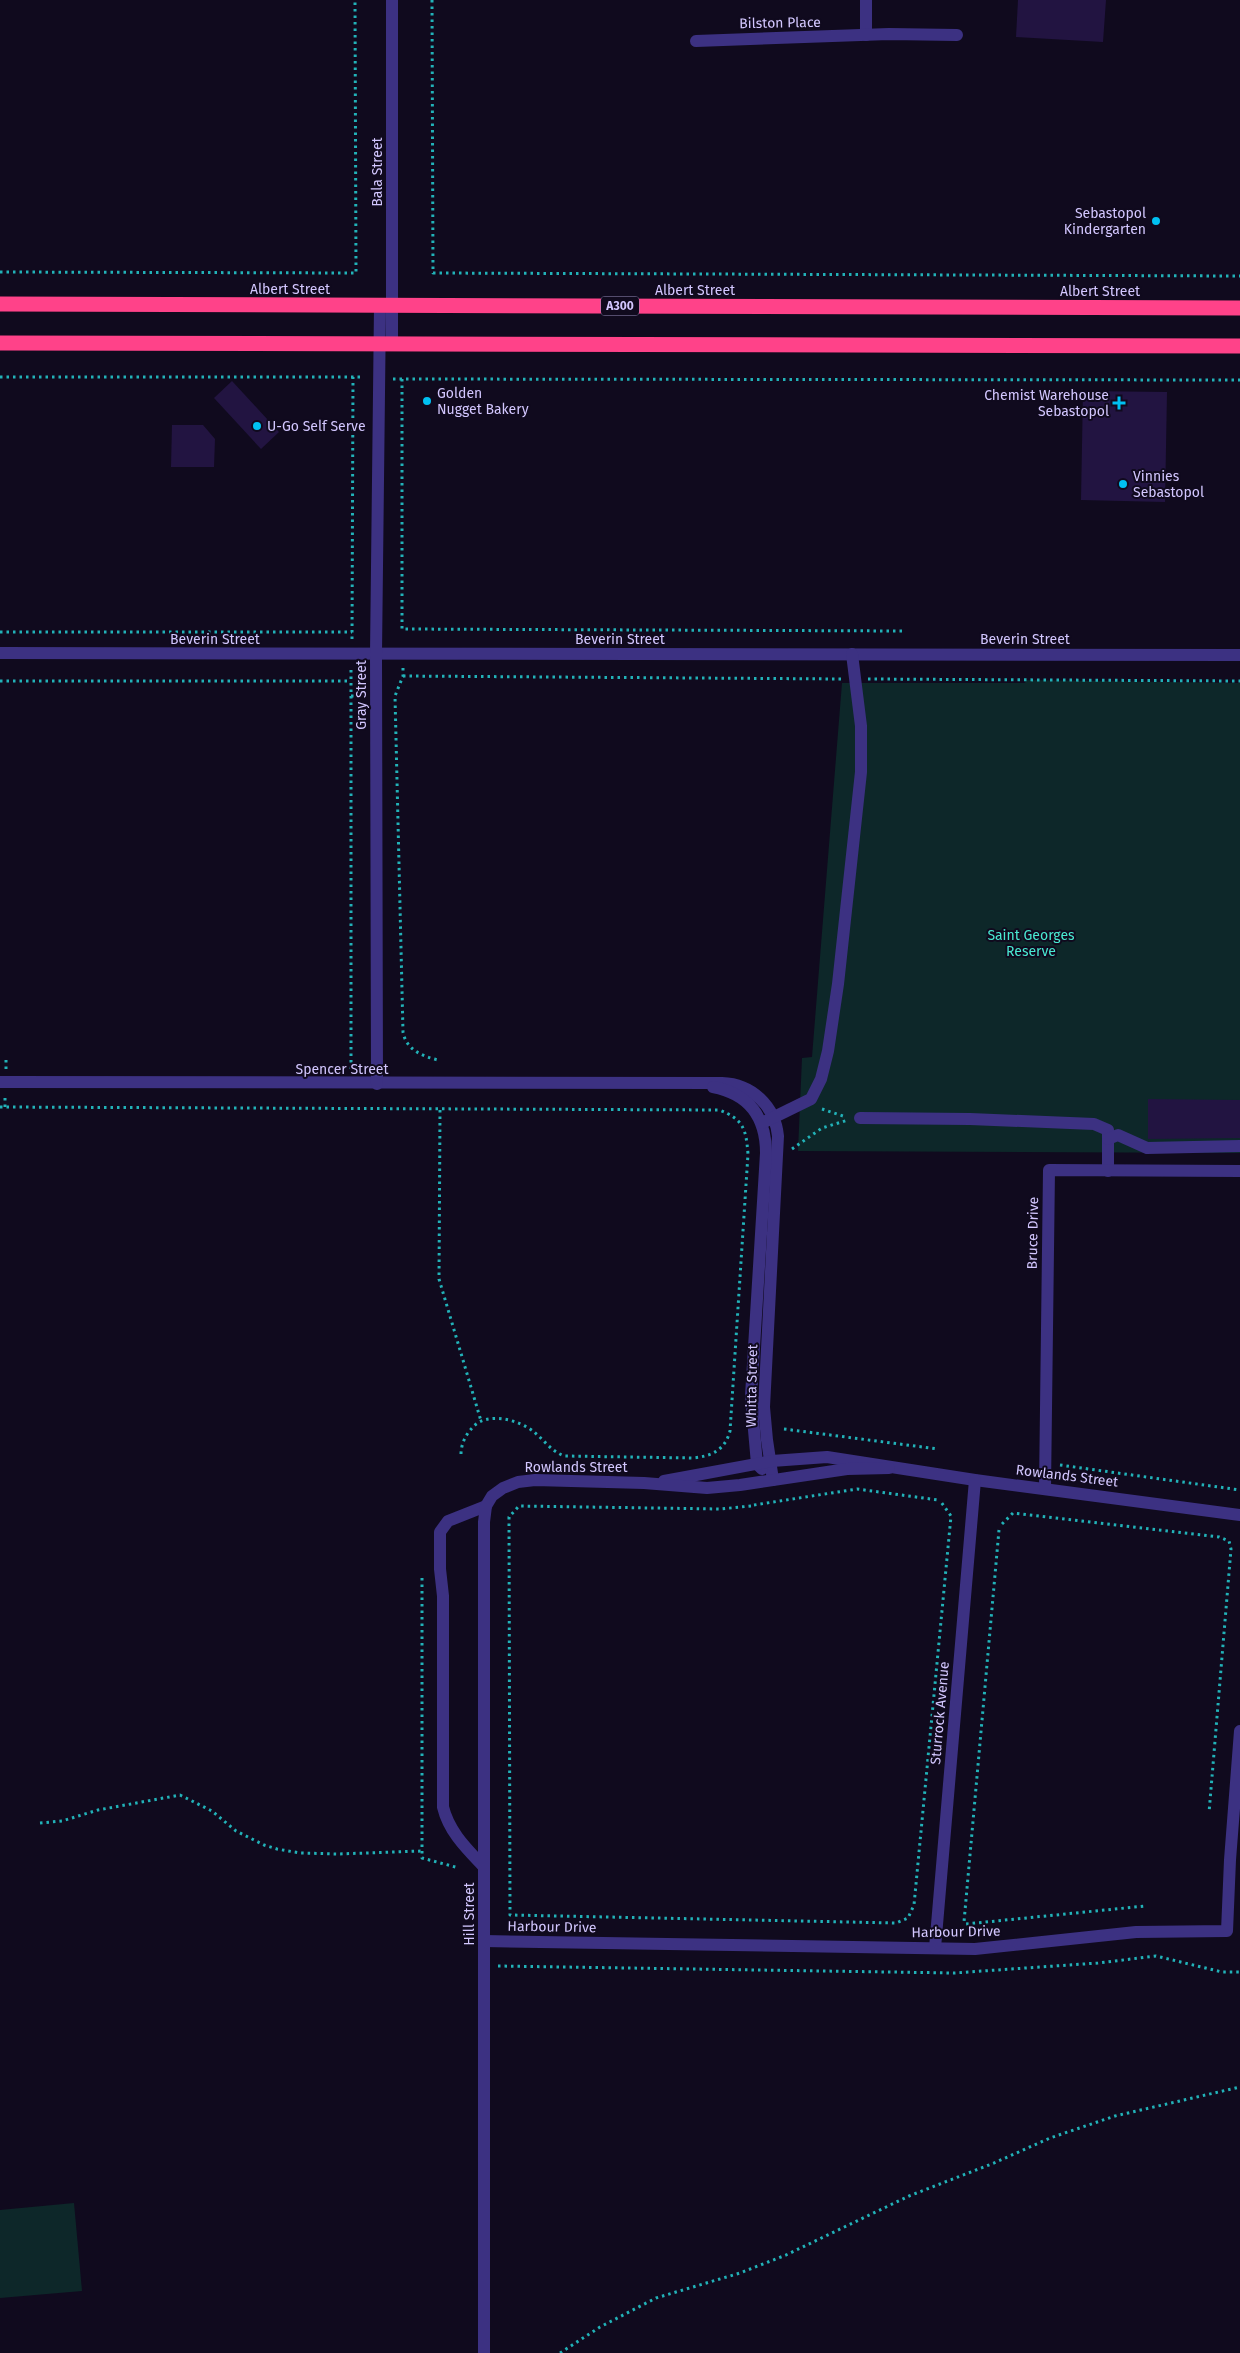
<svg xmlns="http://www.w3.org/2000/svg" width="1240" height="2353" viewBox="0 0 1240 2353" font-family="'Fira Sans',sans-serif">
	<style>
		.green { fill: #0d2729 }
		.building { fill: #221441 }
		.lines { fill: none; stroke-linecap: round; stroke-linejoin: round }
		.path { stroke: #22b2b8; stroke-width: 3; stroke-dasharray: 2.5 4; stroke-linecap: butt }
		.minor { stroke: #3c3182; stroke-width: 12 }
		.highway { stroke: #ff4289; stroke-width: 15 }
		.poi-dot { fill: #00c1f2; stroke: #100a1e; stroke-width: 2 }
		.labels { text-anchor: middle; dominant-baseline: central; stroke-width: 4; stroke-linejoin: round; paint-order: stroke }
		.shield { fill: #100a1e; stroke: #988ebc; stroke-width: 1 }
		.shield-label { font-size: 12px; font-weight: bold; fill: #d3c7ff }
		.street-label { font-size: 14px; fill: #d3c7ff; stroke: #100a1e }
		.poi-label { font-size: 14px; fill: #d3c7ff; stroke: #100a1e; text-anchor: start }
		.park-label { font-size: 14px; fill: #49e9d2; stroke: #100a1e }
	</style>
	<rect width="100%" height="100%" fill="#100a1e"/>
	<g class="green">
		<polygon points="1026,680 1240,683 1240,1153 798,1151 802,1058 812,1057 842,683 1025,683"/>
		<polygon points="74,2203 82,2291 0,2298 0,2210"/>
	</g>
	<g class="building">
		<polygon points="1018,0 1106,0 1103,42 1016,37"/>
		<polygon points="232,381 279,432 261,449 214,398"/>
		<polygon points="1083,391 1167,392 1165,502 1081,500"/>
		<polygon points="172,425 203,425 215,439 214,467 171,467"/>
		<polygon points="1148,1099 1240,1100 1240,1138 1148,1139"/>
	</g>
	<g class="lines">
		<g class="path">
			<polyline points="432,0 433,273 1240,276"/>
			<polyline points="0,272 356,273 355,0"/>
			<polyline points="0,377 364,377"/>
			<polyline points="393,379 1240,380"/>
			<polyline points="402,379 402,629 904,631"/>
			<polyline points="0,632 352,632"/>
			<polyline points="352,639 353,377"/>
			<path d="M 403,668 L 403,676 L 395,696 L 403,1032 C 406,1049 421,1056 438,1060"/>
			<polyline points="403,676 842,679"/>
			<polyline points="868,679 1240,681"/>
			<polyline points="0,681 351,681"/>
			<polyline points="351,696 363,696"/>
			<polyline points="6,1069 6,1058"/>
			<polyline points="351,1069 351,667"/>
			<path d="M 0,1107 L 719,1110 C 743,1119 746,1128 748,1154 L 730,1431 C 725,1450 712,1456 693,1458 L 564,1456 C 551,1451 544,1440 534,1432 C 520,1420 487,1411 473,1427 C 466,1434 461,1444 461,1454"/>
			<polyline points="5,1107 5,1095"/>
			<polyline points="822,1109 846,1117"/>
			<polyline points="440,1110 439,1279 481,1421"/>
			<polyline points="792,1149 822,1128 848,1120"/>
			<polyline points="784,1429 938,1449"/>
			<polyline points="1060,1465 1240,1490"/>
			<polyline points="754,1505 857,1489 938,1500"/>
			<polyline points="751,1506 720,1509 519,1506 509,1517 510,1915 896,1923 908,1918 914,1905 951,1516 941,1502"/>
			<polyline points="1002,1524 1013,1513 1219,1537 1229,1541 1231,1549 1209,1813"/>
			<polyline points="999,1530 964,1922 966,1924 1145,1906"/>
			<polyline points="422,1578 422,1858 459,1868"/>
			<polyline points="40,1823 62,1821 98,1810 180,1795 212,1811 236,1831 264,1845 277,1849 300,1853 338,1854 422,1851"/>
			<polyline points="498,1966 954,1973 1098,1963 1156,1956 1222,1972 1240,1972"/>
			<polyline points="560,2353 600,2327 656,2298 740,2273 786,2255 909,2196 994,2163 1050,2138 1115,2116 1240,2087"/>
		</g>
		<g class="minor">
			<polyline points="866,35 866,0"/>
			<polyline points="696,41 889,34 957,35"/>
			<polyline points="392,343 392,0"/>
			<polyline points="0,653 1240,655"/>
			<path d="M 0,1082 L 722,1083 C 752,1084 775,1106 778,1136 L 764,1407 L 767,1440 L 773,1480"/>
			<polyline points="377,1084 376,654 380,306"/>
			<path d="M 713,1087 C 750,1094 766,1118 766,1153 L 751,1396 L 757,1464 L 762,1469"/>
			<polyline points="860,1118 970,1119 1094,1124 1108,1130 1108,1171"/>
			<polyline points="762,1123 811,1099 821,1079 828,1051 838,984 861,772 861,726 852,654"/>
			<polyline points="1108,1139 1118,1135 1147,1148 1240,1146"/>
			<polyline points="664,1481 772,1461 827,1457 975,1480 1240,1515"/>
			<polyline points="1045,1488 1049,1170 1240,1171"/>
			<path d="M 484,1867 C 467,1849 449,1832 443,1807 L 443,1596 L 440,1569 L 440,1532 L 448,1521 L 486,1506"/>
			<polyline points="484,1941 975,1949 1136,1932 1227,1931 1230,1860 1240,1731"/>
			<polyline points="935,1948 975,1480"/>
			<polyline points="484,2353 484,1522 486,1506 492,1496 503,1488 518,1482 535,1480 644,1483 707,1488 740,1485 847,1469 889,1468"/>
		</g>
		<g class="highway">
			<polyline points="0,304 1240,308"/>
			<polyline points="0,343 1240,346"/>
		</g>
	</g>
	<g class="poi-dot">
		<circle cx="1156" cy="221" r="5"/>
		<circle cx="427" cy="401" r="5"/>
		<path d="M1116.5 395.5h5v5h5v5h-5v5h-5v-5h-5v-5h5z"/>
		<circle cx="257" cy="426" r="5"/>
		<circle cx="1123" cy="484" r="5"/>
	</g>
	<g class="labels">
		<rect class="shield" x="601" y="296.5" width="38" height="19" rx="4"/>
		<g class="shield-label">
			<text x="620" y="306">A300</text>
		</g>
		<g class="street-label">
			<text transform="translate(780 23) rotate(-1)">Bilston Place</text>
			<text transform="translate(377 172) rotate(-90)">Bala Street</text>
			<text x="290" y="289">Albert Street</text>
			<text x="695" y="290">Albert Street</text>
			<text x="1100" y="291">Albert Street</text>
			<text x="215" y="639">Beverin Street</text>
			<text x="620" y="639">Beverin Street</text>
			<text x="1025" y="639">Beverin Street</text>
			<text transform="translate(361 695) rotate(-90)">Gray Street</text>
			<text x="342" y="1069">Spencer Street</text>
			<text transform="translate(1033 1233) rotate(-89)">Bruce Drive</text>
			<text transform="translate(752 1386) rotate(-89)">Whitta Street</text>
			<text x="576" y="1467">Rowlands Street</text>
			<text transform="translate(1067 1476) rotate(7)">Rowlands Street</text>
			<text transform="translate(940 1713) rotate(-85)">Sturrock Avenue</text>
			<text transform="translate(469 1914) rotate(-90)">Hill Street</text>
			<text transform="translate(552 1927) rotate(1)">Harbour Drive</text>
			<text transform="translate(956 1932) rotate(-1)">Harbour Drive</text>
		</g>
		<g class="poi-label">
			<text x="1146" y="213" text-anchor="end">Sebastopol<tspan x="1146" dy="16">Kindergarten</tspan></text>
			<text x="437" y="393">Golden<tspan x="437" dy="16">Nugget Bakery</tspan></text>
			<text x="1109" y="395" text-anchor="end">Chemist Warehouse<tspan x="1109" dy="16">Sebastopol</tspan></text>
			<text x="267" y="426">U-Go Self Serve</text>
			<text x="1133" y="476">Vinnies<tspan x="1133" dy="16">Sebastopol</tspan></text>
		</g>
		<g class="park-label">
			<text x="1031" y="935">Saint Georges<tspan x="1031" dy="16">Reserve</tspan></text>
		</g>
	</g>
</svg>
